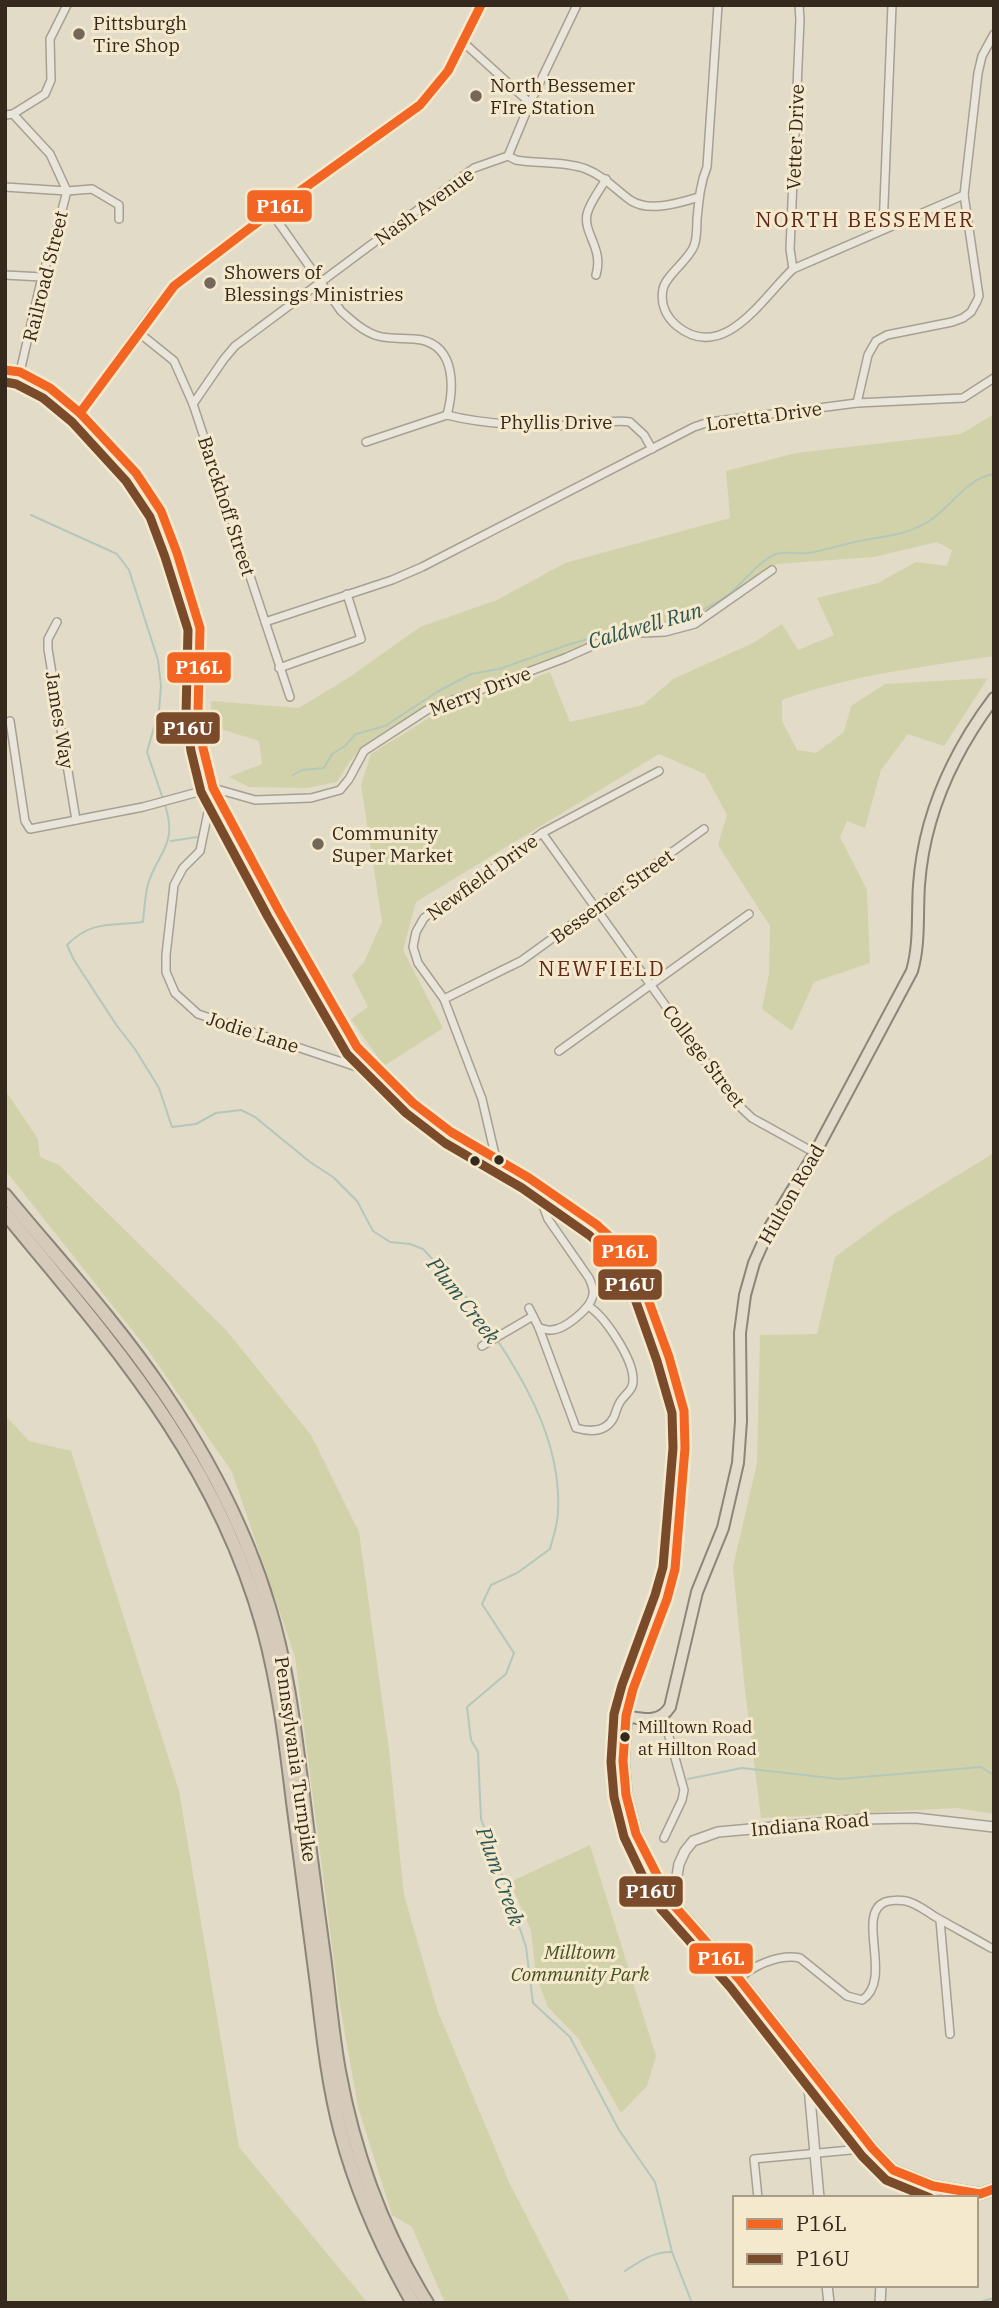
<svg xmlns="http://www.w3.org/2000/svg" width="999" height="2308" viewBox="0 0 999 2308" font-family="'IBM Plex Serif',serif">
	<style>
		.green { fill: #d2d2aa }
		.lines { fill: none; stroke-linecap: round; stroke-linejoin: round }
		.stream { stroke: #b4c7bb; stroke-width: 2 }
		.minor-casing { stroke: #a7a092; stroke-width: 10 }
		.tertiary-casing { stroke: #a7a092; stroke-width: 12 }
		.primary-casing { stroke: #8c8579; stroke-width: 14 }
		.motorway-casing { stroke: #8c8579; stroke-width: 16 }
		.minor { stroke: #eae5db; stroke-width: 7 }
		.tertiary { stroke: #eae5db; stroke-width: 9 }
		.primary { stroke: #e2dbcc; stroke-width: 10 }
		.motorway { stroke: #d6cbba; stroke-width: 12 }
		.bus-1-casing { stroke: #f5e9cd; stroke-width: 14 }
		.bus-2-casing { stroke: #f5e9cd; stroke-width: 14 }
		.bus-1 { stroke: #f26522; stroke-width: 9 }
		.bus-2 { stroke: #7a4b2a; stroke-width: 9 }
		.poi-dot { fill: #726758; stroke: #f5e9cd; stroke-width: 2.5 }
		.bus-dot { fill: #35281c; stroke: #f5e9cd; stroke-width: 2.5 }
		.labels { text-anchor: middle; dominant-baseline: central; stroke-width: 6; stroke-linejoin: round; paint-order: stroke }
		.bus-label { font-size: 17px; fill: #35281c; stroke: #f5e9cd; text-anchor: start }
		.poi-label { font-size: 19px; fill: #35281c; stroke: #f5e9cd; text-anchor: start }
		.street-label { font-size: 19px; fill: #35281c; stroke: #f5e9cd }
		.park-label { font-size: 19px; font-style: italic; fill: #465122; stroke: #f5e9cd }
		.neighbourhood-label { font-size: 21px; letter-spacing: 2px; fill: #61291b; stroke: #f5e9cd }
		.water-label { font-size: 21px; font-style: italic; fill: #2b5552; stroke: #f5e9cd }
		.line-badge { stroke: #f5e9cd; stroke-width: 2.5 }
		.badge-label { font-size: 19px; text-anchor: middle; font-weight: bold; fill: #fff }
	</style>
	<rect width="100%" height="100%" fill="#e2dbc8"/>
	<g class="green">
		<path d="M 994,414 L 994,656 C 922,667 851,675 782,700 L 782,721 L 797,750 L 816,753 L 844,732 L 851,706 L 885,684 L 988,678 L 944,746 L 908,734 L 881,770 L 865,828 L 847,821 L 840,837 L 867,890 L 870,963 L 814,982 L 792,1031 L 762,1009 L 769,974 L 770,926 L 718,845 L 727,815 L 705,774 L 659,754 L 416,902 L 403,950 L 443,1028 L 384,1066 L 351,1019 L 368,1007 L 352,975 L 364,962 L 382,922 L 361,785 L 371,754 L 429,718 L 550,672 L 570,722 L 643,705 L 673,679 L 753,643 L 782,624 L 798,650 L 834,635 L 817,598 L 878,583 L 916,562 L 947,566 L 952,550 L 937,542 L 874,557 L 776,564 L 694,620 L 665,629 L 615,633 L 562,656 L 425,707 L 365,744 L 350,761 L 337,782 L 307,788 L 249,787 L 229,777 L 262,764 L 259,741 L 211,726 L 211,701 L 299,708 L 351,676 L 420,627 L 497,600 L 565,563 L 730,518 L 726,471 L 796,453 L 961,434 Z"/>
		<polygon points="5,1090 38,1139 40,1157 59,1165 226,1330 311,1435 359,1532 389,1750 404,1895 437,2009 509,2182 571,2303 445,2303 412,2227 392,2215 358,2107 339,2000 295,1657 232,1472 148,1350 5,1170"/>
		<polygon points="994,1153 994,1814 957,1808 761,1818 744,1682 733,1567 757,1463 760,1335 817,1334 835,1257 891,1216"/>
		<polygon points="5,1415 29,1441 71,1451 179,1791 239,2147 368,2303 5,2303"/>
		<polygon points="590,1845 656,2056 647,2086 621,2113 578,2038 548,2007 536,1976 531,1930 510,1882"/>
	</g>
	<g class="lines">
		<g class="stream">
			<polyline points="31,515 117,554 129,570 158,660 161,686 159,710 147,752 163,799"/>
			<path d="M 623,630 C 661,624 696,618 728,595 C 742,584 761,559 776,554 C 786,551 798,554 808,553 C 828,550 846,543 865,540 C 887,536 907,534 926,523 C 951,509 965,478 994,474"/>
			<polyline points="293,775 302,770 324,768 332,754 345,746 356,734 385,726 437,692 471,674 499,669 570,644 614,632"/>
			<path d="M 165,805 C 179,847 155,854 147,888 C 145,899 144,911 143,922 C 112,926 91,920 67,945 L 74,960 L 117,1026 L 135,1049 L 159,1088 L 172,1127 L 196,1124 L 216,1113 L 241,1110 L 255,1117 L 310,1162 L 333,1177 L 357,1201 L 373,1231 L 390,1242 L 410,1244 L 423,1249 L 461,1290 L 493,1336"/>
			<polyline points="171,841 197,837"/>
			<path d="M 497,1340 C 531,1390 561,1449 558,1511 C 558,1524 553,1537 550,1549 L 517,1573 L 491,1585 L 482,1604 L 514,1653 L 506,1674 L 467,1707 L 471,1740 L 478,1752 L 481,1819 L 502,1875 L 526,1947 L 533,2003 L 570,2037 L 619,2130 L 655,2182 L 672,2252 L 692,2303"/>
			<polyline points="688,1779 742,1768 839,1779 981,1767 994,1775"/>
			<path d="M 625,2271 C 640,2261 652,2252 671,2252"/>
			<polyline points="977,2303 994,2298"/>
		</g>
		<g class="minor-casing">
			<g id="minor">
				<path d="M 718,5 L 707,167 C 700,184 699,200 697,219 C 697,228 697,238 694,246 C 688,261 666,275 663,289 C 660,304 666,317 677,326 C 724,364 763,297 793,269 L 964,195"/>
				<polyline points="464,43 530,103"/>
				<polyline points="13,114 45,94 51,80 50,39 67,5"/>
				<polyline points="5,115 13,114 50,154 67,191 56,233 42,277 20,372"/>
				<path d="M 508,156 L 516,160 C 539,164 564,161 586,169 C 604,176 615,189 630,200 C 649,213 679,203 699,197"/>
				<polyline points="5,187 67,191 92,189 119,205 119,219"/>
				<path d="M 271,212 L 341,311 C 352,321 364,332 378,336 C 392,340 408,337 422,340 C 456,348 454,389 447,415"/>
				<polyline points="883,229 892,5"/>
				<polyline points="793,269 790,249 800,19 799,5"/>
				<polyline points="5,275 42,277"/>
				<path d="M 596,275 C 604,248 583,234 587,214 C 590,202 600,190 606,179"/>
				<polyline points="138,332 174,361 193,404 290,697"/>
				<polyline points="857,403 963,398 994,378"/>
				<polyline points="193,404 224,359 235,346 474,168 508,156 530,103 577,5"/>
				<path d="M 447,415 C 486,425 541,427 582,425 C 598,424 614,419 630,422 L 644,435 L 652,449"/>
				<polyline points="366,442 447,415"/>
				<polyline points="57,622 48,639 48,649 76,820"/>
				<polyline points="265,622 392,580 422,567 694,427 709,422 857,403 868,355 876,341 887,335 952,322 963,318 971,312 977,301 979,296 964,195 978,73 982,56 994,34"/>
				<polyline points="279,668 361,639 347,594"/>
				<polyline points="10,721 25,821 30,829 143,807 213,788 255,800 311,798 340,790 349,779 364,751 427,710 565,658 619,634 665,632 695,624 772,570"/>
				<polyline points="213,788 200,851 183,868 174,885 166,955 166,972 175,993 198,1014 384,1076"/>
				<polyline points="542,833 733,1100 752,1118 815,1153"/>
				<polyline points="444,999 521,961 704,829"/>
				<polyline points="559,1051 749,914"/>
				<polyline points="496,1159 482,1099 444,999 418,963 413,947 416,932 424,918 542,833 659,771"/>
				<path d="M 529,1308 L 539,1328 L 576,1428 C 590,1432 606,1433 614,1417 C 616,1412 617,1407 620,1402 C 625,1394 634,1390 633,1379 C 633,1359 605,1316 588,1306"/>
				<path d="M 539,1328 C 540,1328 550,1331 551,1330 C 564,1330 592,1308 593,1294 C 594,1288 591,1283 589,1278 L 548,1219 L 542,1203 L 543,1187"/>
				<polyline points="482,1346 533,1316"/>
				<polyline points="663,1715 684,1790 682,1800 664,1838"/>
				<polyline points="940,1920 950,2034"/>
				<path d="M 739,1979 C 753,1965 780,1954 800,1958 L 847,1996 L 862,2000 C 894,1980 855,1914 885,1902 C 890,1900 900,1900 906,1901 C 916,1903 926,1911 934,1916 C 953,1927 972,1937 991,1948"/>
				<polyline points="758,2198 754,2159 872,2148"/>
			</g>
		</g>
		<g class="tertiary-casing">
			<g id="tertiary">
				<polyline points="5,370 20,372 50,388 80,413 136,473 161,511 177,553 200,628 198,713 203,748 213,788 279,911 357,1047 385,1077 413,1103 451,1132 529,1178 597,1225 633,1258 669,1357 684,1411 685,1448 675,1569 667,1599 633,1689 626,1716"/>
				<path d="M 80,413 L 153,312 L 174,286 L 271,212 L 420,105 C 449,77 464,41 481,5"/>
				<polyline points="671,1902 674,1893 679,1864 685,1851 693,1841 718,1832 863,1819 915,1818 994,1827"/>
				<polyline points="807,2065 819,2198"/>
				<polyline points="827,2285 829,2303"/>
				<polyline points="880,2303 881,2285"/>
			</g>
		</g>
		<g class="primary-casing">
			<path id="primary" d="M 994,698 C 952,754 924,815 919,885 C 917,915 920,943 912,971 L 815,1153 L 770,1227 L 754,1263 L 745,1295 L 740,1333 L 741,1421 L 738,1463 L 723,1528 L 697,1592 L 670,1707 C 659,1724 643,1719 626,1716 L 623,1761 L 626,1795 L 636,1834 L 656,1876 L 671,1902 L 739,1979 L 872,2148 L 893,2170 L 933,2186 L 980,2194 L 994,2189"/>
		</g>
		<g class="motorway-casing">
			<g id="motorway">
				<path d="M 5,1195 C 58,1259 115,1321 162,1390 C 207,1456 246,1530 269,1607 C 287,1666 294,1726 302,1787 C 309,1843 316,1900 324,1956 C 329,1994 332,2033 339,2071 C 354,2153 383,2232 427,2303"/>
				<path d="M 5,1213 C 114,1345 218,1461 264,1631 C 279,1687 286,1744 293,1802 C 301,1863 309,1924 317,1985 C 323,2035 328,2084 341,2133 C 357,2193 382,2249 413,2303"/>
			</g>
		</g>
		<use href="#minor" class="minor"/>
		<use href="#tertiary" class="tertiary"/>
		<use href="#primary" class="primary"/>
		<use href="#motorway" class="motorway"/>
		<g class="bus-1-casing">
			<g id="bus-1">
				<polyline points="5,370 20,372 50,388 80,413 136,473 161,511 177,553 200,628 198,713 203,748 213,788 279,911 357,1047 413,1103 451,1132 529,1178 597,1225 633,1258 669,1357 684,1411 685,1448 675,1569 667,1599 633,1689 626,1716 623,1761 626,1795 636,1834 671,1902 739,1979 872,2148 893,2170 933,2186 980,2194 994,2189"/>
				<polyline points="80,413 174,286 271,212 420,105 448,71 481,5"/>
			</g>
		</g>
		<g class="bus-2-casing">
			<polyline id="bus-2" points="5,382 16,384 43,398 72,422 126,481 150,517 165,557 188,630 186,714 191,751 201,792 268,917 347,1054 406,1113 445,1143 522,1188 589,1235 623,1265 657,1361 672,1413 673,1448 663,1567 655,1595 622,1685 614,1714 611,1762 614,1797 624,1837 645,1881 661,1909 730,1987 862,2156 886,2180 930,2198"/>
		</g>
		<use href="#bus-1" class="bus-1"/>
		<use href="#bus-2" class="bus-2"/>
	</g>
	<g class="poi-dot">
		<circle cx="79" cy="34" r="7"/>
		<circle cx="476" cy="96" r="7"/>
		<circle cx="210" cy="283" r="7"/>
		<circle cx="318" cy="844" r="7"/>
	</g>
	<g class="bus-dot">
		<circle cx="499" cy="1160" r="6"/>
		<circle cx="475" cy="1161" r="6"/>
		<circle cx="625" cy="1737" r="6"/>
	</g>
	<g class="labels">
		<g class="bus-label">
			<text x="638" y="1727">Milltown Road<tspan x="638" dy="22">at Hillton Road</tspan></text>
		</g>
		<g class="poi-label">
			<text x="93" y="23">Pittsburgh<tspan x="93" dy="22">Tire Shop</tspan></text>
			<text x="490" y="85">North Bessemer<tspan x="490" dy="22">FIre Station</tspan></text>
			<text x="224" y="272">Showers of<tspan x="224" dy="22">Blessings Ministries</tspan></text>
			<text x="332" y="833">Community<tspan x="332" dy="22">Super Market</tspan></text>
		</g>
		<g class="street-label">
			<text transform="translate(795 137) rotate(-88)">Vetter Drive</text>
			<text transform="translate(424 206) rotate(-36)">Nash Avenue</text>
			<text transform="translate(45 276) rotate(-76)">Railroad Street</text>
			<text transform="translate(764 416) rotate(-8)">Loretta Drive</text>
			<text x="556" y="422">Phyllis Drive</text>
			<text transform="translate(227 506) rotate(72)">Barckhoff Street</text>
			<text transform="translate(480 691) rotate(-21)">Merry Drive</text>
			<text transform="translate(60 720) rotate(81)">James Way</text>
			<text transform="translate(482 877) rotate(-36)">Newfield Drive</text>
			<text transform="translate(612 896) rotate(-36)">Bessemer Street</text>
			<text transform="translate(253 1032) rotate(18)">Jodie Lane</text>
			<text transform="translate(704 1056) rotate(53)">College Street</text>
			<text transform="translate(791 1194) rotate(-60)">Hulton Road</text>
			<text transform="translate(296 1759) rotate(82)">Pennsylvania Turnpike</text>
			<text transform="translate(810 1824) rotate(-5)">Indiana Road</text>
		</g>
		<g class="park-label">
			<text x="580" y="1952">Milltown<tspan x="580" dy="22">Community Park</tspan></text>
		</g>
		<g class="neighbourhood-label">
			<text x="865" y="219">NORTH BESSEMER</text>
			<text x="602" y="968">NEWFIELD</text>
		</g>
		<g class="water-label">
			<text transform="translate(645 625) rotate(-16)">Caldwell Run</text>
			<text transform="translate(464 1300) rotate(52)">Plum Creek</text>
			<text transform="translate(501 1876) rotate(70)">Plum Creek</text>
		</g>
	</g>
	<g class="line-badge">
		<rect x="246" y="189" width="67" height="34" rx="7" fill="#f26522"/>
		<rect x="166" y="651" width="66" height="33" rx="7" fill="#f26522"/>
		<rect x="155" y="711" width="66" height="34" rx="7" fill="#7a4b2a"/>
		<rect x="592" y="1234" width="66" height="34" rx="7" fill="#f26522"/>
		<rect x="597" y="1268" width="66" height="33" rx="7" fill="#7a4b2a"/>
		<rect x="618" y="1875" width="66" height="33" rx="7" fill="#7a4b2a"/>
		<rect x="688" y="1942" width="66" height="33" rx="7" fill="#f26522"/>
	</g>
	<g class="badge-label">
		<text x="280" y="213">P16L</text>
		<text x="199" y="674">P16L</text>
		<text x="188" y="735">P16U</text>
		<text x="625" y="1258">P16L</text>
		<text x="630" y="1291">P16U</text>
		<text x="651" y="1898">P16U</text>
		<text x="721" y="1965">P16L</text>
	</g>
	<rect width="999" height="2308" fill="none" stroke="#35281c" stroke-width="14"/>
	<rect x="733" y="2196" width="245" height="91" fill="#f5e9cd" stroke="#a89c86" stroke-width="2"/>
	<rect x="747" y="2219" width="35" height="10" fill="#f26522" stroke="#a89c86" stroke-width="2"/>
	<text x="796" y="2231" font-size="21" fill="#35281c">P16L</text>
	<rect x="747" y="2254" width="35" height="10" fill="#7a4b2a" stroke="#a89c86" stroke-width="2"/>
	<text x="796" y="2266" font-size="21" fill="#35281c">P16U</text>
</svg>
